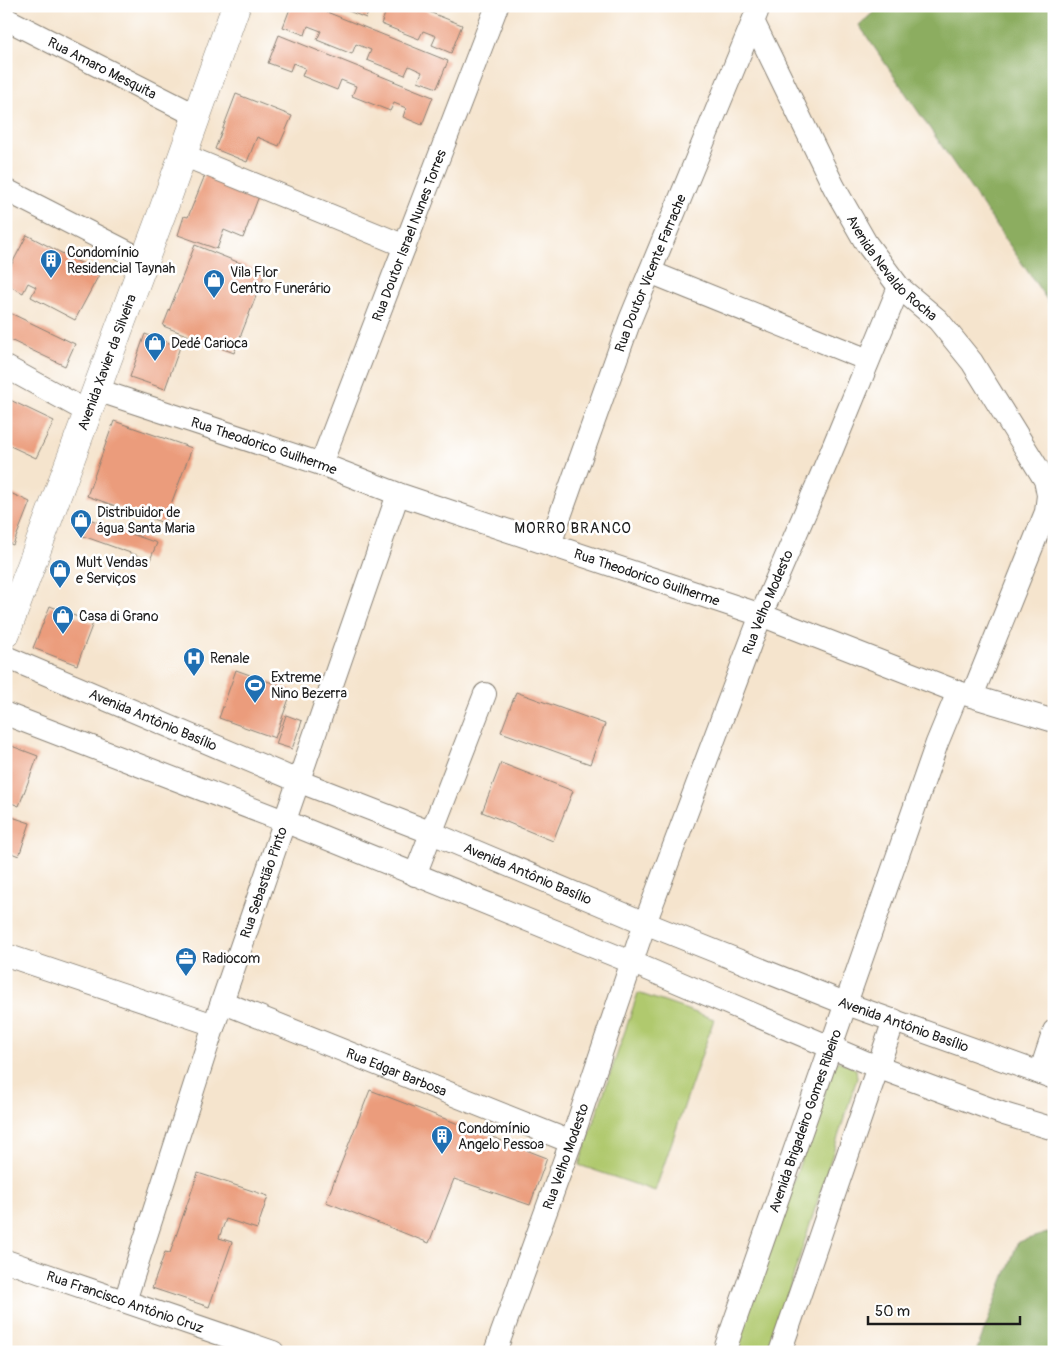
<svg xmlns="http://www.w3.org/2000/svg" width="1060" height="1358" viewBox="0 0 1060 1358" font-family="Pangolin,sans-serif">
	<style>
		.green { fill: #b0c96e; stroke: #667245 }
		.forest { fill: #8cad61; stroke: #54643e }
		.building { fill: #eb9c7b }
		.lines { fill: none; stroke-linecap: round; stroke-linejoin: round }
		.minor-casing { stroke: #888074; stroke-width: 24 }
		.major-casing { stroke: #888074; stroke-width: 29 }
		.minor { stroke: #fff; stroke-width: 22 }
		.major { stroke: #fff; stroke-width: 28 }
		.labels { text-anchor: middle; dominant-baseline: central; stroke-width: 5; stroke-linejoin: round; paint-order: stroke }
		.street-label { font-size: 14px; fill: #1c1c1c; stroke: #fff }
		.poi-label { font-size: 14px; fill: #1c1c1c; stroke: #fff; text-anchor: start }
		.neighbourhood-label { font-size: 15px; letter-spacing: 1px; fill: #1c1c1c; stroke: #fff }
	</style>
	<rect width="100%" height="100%" fill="#fff"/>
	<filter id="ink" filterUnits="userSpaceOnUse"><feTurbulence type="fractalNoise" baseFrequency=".02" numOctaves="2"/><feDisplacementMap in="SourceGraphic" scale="10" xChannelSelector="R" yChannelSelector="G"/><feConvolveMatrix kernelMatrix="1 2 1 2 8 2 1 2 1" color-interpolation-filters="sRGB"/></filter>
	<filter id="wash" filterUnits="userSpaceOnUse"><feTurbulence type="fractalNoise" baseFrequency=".0096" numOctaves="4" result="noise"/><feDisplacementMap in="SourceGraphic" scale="20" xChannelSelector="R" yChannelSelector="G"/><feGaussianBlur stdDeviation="1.12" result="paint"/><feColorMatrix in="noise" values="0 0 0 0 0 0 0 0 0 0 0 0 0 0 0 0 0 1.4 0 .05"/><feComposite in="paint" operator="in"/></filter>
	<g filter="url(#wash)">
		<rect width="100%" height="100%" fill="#f5e4cd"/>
		<g class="green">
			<polygon points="638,993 714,1019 655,1191 579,1165"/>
			<polygon points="839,1061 856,1069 857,1078 769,1352 734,1352 835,1063"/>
		</g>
		<g class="forest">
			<polygon points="881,6 1054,6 1054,310 859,25"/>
			<polygon points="1054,1231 1054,1352 976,1352 1018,1242"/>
		</g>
		<g id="blocks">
			<g class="building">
				<polygon points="291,6 312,6 448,61 437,88 418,81 422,72 409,66 405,75 367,60 371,50 356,44 352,54 317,40 321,31 308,26 305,35 283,27"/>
				<polygon points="336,6 414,6 462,25 451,53 432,45 436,36 423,31 419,39 381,24 385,14 370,8 366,18"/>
				<polygon points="279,35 433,97 422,125 403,117 406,108 394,103 390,111 352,96 356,86 341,80 337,90 302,76 305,68 293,63 290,71 268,63"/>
				<polygon points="236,94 292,116 279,146 257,137 247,162 215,149"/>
				<polygon points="205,175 259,196 243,238 224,230 217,249 178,235 184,216 188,217"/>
				<polygon points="27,235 100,273 75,320 31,297 36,287 28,283 23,293 6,284 6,275"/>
				<polygon points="195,245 265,273 234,353 163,326"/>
				<polygon points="6,311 75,344 65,366 6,338"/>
				<polygon points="145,334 180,347 165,389 130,377"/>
				<polygon points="6,398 54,421 36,458 6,444"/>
				<polygon points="114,421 192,448 164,523 87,496"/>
				<polygon points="6,491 30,502 13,545 6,542"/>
				<polygon points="89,519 157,543 150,560 83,536"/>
				<polygon points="50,606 93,623 77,665 33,648"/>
				<polygon points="236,670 292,690 275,738 219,718"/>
				<polygon points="516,692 605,724 590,764 501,732"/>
				<polygon points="286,715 302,721 292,749 276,744"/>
				<polygon points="9,745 38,756 19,806 6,801 6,752"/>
				<polygon points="501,763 573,791 553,841 482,812"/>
				<polygon points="6,815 30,823 19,856 6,851"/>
				<polygon points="370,1090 547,1158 530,1205 454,1179 429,1243 326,1202"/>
				<polygon points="198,1173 268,1196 257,1229 226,1219 219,1238 232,1242 209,1307 152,1288 165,1252 170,1253"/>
			</g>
		</g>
	</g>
	<g filter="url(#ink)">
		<use href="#blocks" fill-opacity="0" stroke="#888074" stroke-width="1"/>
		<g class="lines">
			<g class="minor-casing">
				<g id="minor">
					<path id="s1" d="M 6,19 L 197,116"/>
					<path id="s2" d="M 753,21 L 834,187 L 866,243 L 899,287 L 938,320 L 972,362 L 1045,480 L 1048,495 L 1046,512 L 972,696"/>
					<polyline points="183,155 405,246"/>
					<polyline points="6,190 145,261"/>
					<polyline points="650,272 868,360"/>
					<polyline points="6,367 88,412"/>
					<path id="s3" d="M 97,390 L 321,464 L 398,494 L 761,615 L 958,692 L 1054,721"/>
					<path id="s4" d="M 321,464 L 497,6"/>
					<path id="s5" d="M 550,544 L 630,320 L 757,12"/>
					<path id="s6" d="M 6,657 L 298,781 L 432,833 L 645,923 L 847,1004 L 1054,1078"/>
					<polyline points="6,714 284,821 631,962 877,1067 1004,1114 1054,1129"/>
					<polyline points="415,875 485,694"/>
					<polyline points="6,955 214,1025"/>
					<path id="s7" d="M 222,1002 L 571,1142"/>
					<polyline points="1040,1073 1054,1031"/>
					<path id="s8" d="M 6,1261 L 273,1352"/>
					<path id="s9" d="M 125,1301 L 214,1025 L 398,494"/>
					<path id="s10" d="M 495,1352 L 571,1142 L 645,923 L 761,615 L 829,457 L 899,287"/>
					<path id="s11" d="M 724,1352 L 937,743 L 958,692"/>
					<polyline points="780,1352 894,1020"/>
				</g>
			</g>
			<g class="major-casing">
				<g id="major">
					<path id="s12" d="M 6,633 L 162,213 L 236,6"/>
				</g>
			</g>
			<use href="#minor" class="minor"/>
			<use href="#major" class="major"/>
		</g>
	</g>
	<defs>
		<g id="building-pin" transform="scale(1.125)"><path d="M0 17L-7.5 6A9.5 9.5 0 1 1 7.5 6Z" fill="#1f6fb2" stroke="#fff"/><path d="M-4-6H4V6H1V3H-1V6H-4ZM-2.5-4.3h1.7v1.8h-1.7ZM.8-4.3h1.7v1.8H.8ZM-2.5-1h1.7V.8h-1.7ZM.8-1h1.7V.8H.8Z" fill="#fff"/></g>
		<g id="shop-pin" transform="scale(1.125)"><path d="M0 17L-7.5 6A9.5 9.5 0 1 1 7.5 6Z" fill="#1f6fb2" stroke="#fff"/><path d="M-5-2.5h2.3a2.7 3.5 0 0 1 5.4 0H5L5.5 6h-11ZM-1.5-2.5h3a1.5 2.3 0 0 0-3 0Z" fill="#fff"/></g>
		<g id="hospital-pin" transform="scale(1.125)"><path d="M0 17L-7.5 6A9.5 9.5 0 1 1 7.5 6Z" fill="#1f6fb2" stroke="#fff"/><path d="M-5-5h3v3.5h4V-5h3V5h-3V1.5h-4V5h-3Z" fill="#fff"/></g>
		<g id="stadium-pin" transform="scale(1.125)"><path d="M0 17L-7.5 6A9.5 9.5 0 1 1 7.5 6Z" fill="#1f6fb2" stroke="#fff"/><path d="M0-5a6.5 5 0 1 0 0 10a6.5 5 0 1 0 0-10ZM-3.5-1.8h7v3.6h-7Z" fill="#fff"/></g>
		<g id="office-pin" transform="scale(1.125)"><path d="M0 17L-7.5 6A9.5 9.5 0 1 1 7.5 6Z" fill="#1f6fb2" stroke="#fff"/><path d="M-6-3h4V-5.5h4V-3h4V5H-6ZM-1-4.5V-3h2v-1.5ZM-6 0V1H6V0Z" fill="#fff"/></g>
	</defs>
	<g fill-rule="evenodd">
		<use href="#building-pin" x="51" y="260"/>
		<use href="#shop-pin" x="214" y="280"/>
		<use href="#shop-pin" x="155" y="343"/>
		<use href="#shop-pin" x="81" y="520"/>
		<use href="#shop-pin" x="60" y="570"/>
		<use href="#shop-pin" x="63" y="616"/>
		<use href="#hospital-pin" x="194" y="658"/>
		<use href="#stadium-pin" x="255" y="685"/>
		<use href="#office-pin" x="186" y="958"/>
		<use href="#building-pin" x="442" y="1136"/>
	</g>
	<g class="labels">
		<g class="street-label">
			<text stroke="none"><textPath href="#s1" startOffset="108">Rua Amaro Mesquita</textPath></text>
			<text stroke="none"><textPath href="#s4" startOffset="245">Rua Doutor Israel Nunes Torres</textPath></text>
			<text stroke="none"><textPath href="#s2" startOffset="285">Avenida Nevaldo Rocha</textPath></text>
			<text stroke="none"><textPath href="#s5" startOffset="289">Rua Doutor Vicente Farrache</textPath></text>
			<text stroke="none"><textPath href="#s12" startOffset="289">Avenida Xavier da Silveira</textPath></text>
			<text stroke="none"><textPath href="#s3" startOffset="176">Rua Theodorico Guilherme</textPath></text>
			<text stroke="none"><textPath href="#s3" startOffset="581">Rua Theodorico Guilherme</textPath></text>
			<text stroke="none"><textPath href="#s10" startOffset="798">Rua Velho Modesto</textPath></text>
			<text stroke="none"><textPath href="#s6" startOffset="160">Avenida Antônio Basílio</textPath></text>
			<text stroke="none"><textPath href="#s6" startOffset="565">Avenida Antônio Basílio</textPath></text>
			<text stroke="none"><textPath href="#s9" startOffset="441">Rua Sebastião Pinto</textPath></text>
			<text stroke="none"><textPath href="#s6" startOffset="970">Avenida Antônio Basílio</textPath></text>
			<text stroke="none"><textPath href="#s7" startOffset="188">Rua Edgar Barbosa</textPath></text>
			<text stroke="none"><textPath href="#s11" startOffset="245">Avenida Brigadeiro Gomes Ribeiro</textPath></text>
			<text stroke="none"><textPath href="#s10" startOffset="208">Rua Velho Modesto</textPath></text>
			<text stroke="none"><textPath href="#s8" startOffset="126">Rua Francisco Antônio Cruz</textPath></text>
		</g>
		<g class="poi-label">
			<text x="67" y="252">Condomínio<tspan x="67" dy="16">Residencial Taynah</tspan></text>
			<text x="230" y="272">Vila Flor<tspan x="230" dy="16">Centro Funerário</tspan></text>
			<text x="171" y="343">Dedé Carioca</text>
			<text x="97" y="512">Distribuidor de<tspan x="97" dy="16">água Santa Maria</tspan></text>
			<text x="76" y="562">Mult Vendas<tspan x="76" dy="16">e Serviços</tspan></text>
			<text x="79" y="616">Casa di Grano</text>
			<text x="210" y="658">Renale</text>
			<text x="271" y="677">Extreme<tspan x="271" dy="16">Nino Bezerra</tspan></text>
			<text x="202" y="958">Radiocom</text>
			<text x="458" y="1128">Condomínio<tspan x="458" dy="16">Angelo Pessoa</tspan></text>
		</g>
		<g class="neighbourhood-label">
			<text x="573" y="528">MORRO BRANCO</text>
		</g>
	</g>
	<rect width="1060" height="1358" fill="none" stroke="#fff" stroke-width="25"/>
	<path d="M868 1316v8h152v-8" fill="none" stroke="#1c1c1c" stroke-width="2.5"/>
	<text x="875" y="1316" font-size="15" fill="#1c1c1c" stroke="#ffffff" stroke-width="4" paint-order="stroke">50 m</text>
</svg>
